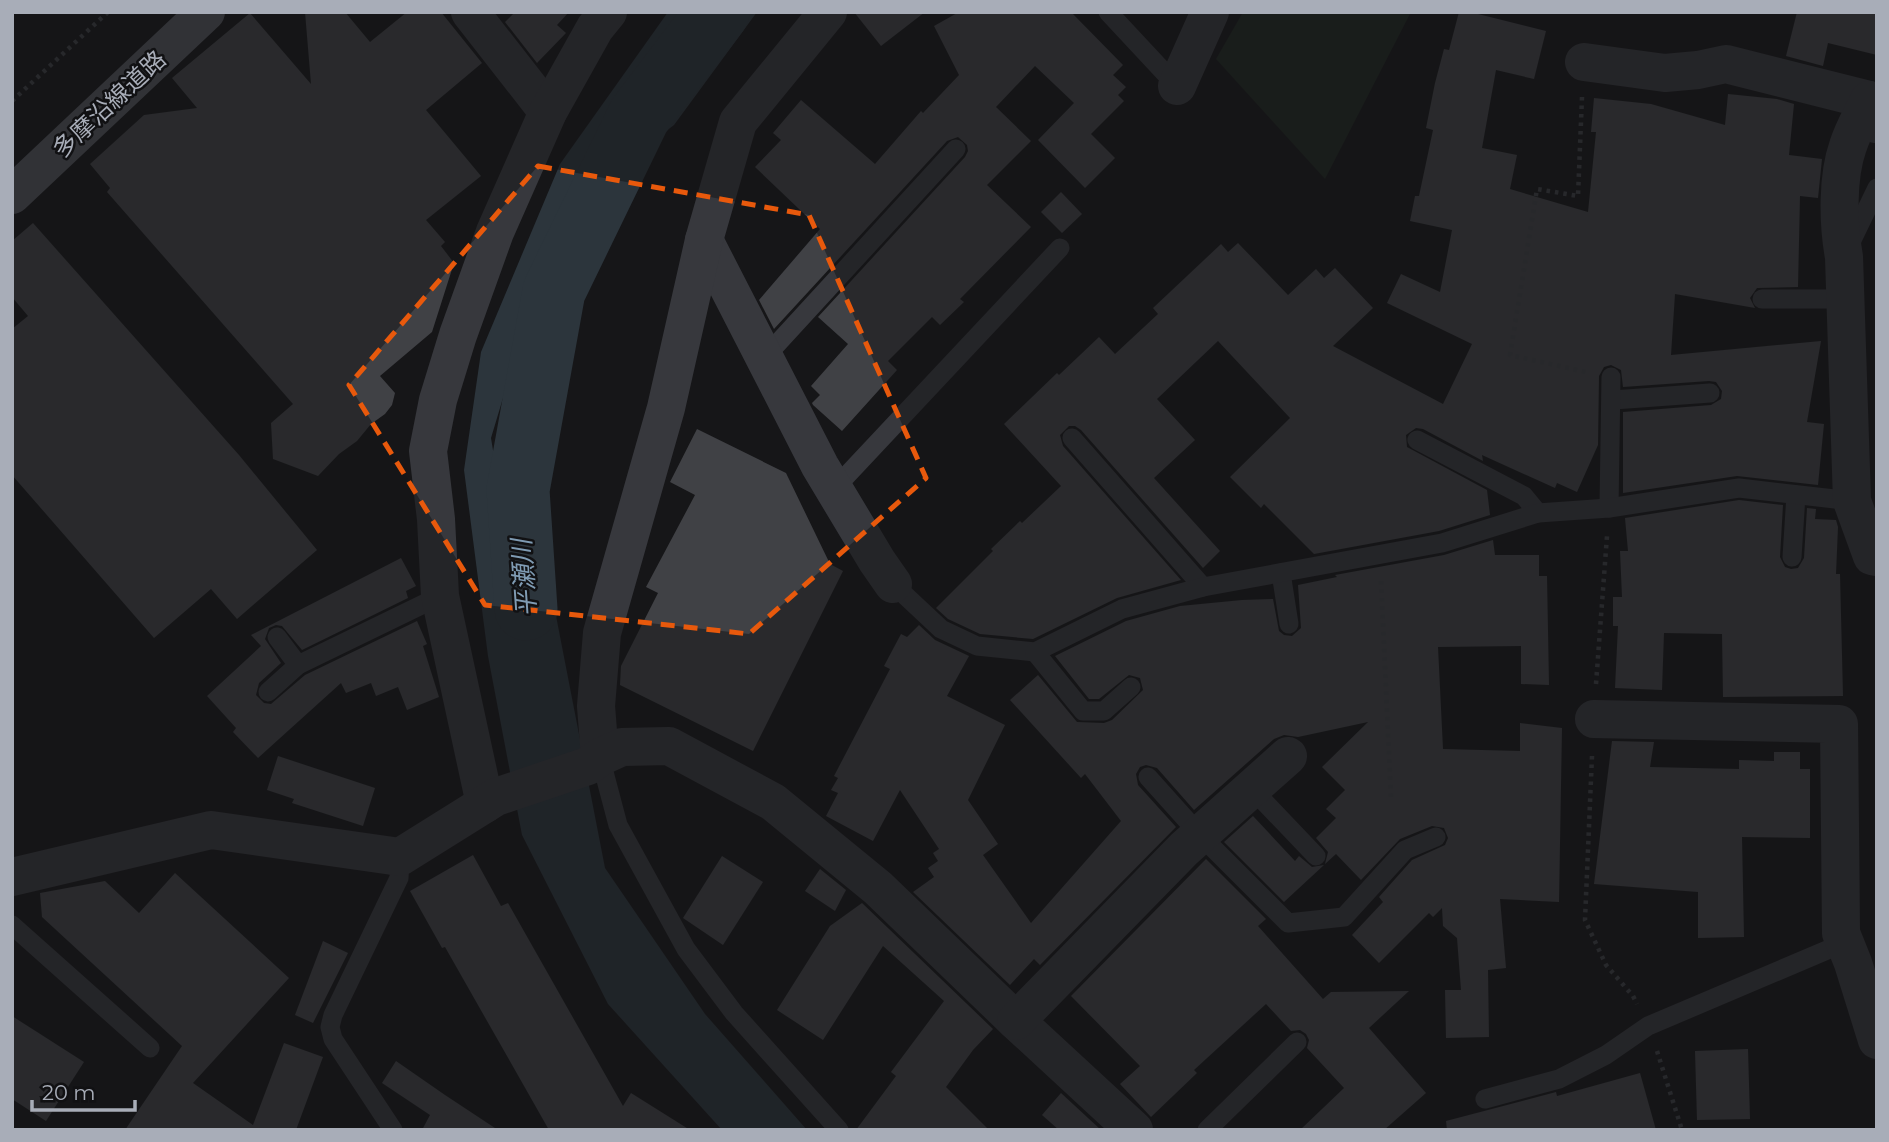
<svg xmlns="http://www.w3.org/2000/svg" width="1889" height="1142" viewBox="0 0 1889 1142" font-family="Montserrat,'Noto Sans JP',sans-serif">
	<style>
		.green { fill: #1e261f }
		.water { fill: #2c353c }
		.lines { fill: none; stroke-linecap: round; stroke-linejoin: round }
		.river { stroke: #2c353c; stroke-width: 63 }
		.building { fill: #404145 }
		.path { stroke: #3d3f44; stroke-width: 4.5; stroke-dasharray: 3.5 5; stroke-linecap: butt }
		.lane { stroke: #37383d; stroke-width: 19 }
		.street { stroke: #37383d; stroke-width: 38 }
		.primary { stroke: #53555c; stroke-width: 38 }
		.marked { fill: none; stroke: #e8590c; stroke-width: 5; stroke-dasharray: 14 9; stroke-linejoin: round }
		.labels { text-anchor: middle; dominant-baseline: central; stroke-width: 5; stroke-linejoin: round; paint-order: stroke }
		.street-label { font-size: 24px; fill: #a8adb8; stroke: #111113 }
		.water-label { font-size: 26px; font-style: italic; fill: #7f9bb3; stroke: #111113 }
	</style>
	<rect width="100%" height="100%" fill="#161618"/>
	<polygon class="green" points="1243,12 1411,12 1325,179 1216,59"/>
	<polygon class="water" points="668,12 757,12 674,125 589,190 521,338 491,438 500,493 544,554 605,868 705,1014 807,1130 722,1130 608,1004 522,835 488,656 464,470 481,352 560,164"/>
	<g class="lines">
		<polyline class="river" points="526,609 518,490 554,291 639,116 718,12"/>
	</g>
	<g class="building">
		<polygon points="305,12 345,12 370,42 407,12 441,12 482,63 426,110 481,176 426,220 445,242 441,246 454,263 432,332 380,376 395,393 392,405 385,414 371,424 357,441 339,454 318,476 273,459 271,423 293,404 107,192 110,188 90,164 144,115 197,108 172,78 250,13 311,84"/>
		<polygon points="515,12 569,12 557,25 566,33 537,63 505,22"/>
		<polygon points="854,12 925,12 881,46"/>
		<polygon points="959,12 1071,12 1123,65 1113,75 1126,87 1118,95 1124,101 1091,134 1115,158 1085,188 1038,140 1074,103 1035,66 996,107 1031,141 987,185 1031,227 960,299 964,302 940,325 932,317 888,361 897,370 842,431 813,405 812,403 820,395 811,386 848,344 818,317 965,157 968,151 967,145 958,137 947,141 774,329 759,300 820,229 755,167 781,140 773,133 801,100 875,164 921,111 923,113 959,75 934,26"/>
		<polygon points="1459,12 1470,12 1546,31 1534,79 1496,70 1482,148 1517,155 1510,189 1588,212 1596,132 1591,132 1594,98 1651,104 1725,125 1728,94 1777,99 1794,104 1789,155 1822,159 1818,198 1800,196 1798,287 1757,288 1750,298 1755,308 1675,294 1671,355 1821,341 1807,422 1824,424 1818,485 1737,476 1623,493 1623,412 1711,405 1721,399 1722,391 1716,382 1709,381 1623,387 1621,370 1611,365 1604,367 1599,376 1598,445 1577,492 1557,483 1555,488 1482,455 1483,461 1423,429 1416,428 1406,435 1407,447 1487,490 1490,515 1439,531 1314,554 1264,504 1261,508 1230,477 1290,418 1218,341 1157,399 1195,440 1154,478 1220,551 1203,568 1081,430 1075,426 1069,426 1060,435 1063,446 1181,580 1117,598 1033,639 980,634 948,619 936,608 993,551 991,549 1020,521 1022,523 1061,486 1004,424 1057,373 1059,375 1099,337 1115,354 1158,314 1153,308 1221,244 1228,252 1238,243 1288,295 1316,269 1324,278 1335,268 1373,308 1333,346 1443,404 1472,344 1387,303 1401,274 1440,292 1452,230 1410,221 1415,196 1419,196 1433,130 1426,128 1435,83 1444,49 1449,50"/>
		<polygon points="1797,12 1877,12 1877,55 1828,43 1823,66 1786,56"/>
		<polygon points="1061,192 1082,214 1062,233 1041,212"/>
		<polygon points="33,223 239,455 317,550 237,619 211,589 154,638 12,475 12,329 28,316 12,297 12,241"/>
		<polygon points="697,429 786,473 830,564 843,571 753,751 620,685 621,666 658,593 646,587 695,495 670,482"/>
		<polygon points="1739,500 1783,505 1780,557 1785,567 1791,569 1798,568 1804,558 1807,508 1816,509 1815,519 1836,520 1838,527 1836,574 1840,574 1843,696 1723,697 1722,634 1664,633 1662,690 1615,688 1618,626 1613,626 1613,597 1622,597 1620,551 1628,551 1625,518"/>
		<polygon points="1493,540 1495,555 1539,555 1539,576 1547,576 1549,685 1521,684 1521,646 1438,647 1443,749 1520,751 1520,723 1562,728 1559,902 1500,899 1506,968 1488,970 1489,1037 1446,1038 1445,990 1461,990 1457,938 1443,926 1442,908 1433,917 1429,913 1379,963 1352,935 1383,902 1379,897 1412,860 1445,845 1448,838 1444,828 1432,826 1400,839 1361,880 1336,854 1325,864 1328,852 1316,838 1336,818 1326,809 1345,790 1322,767 1368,722 1298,737 1284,735 1274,739 1194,810 1157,768 1146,765 1140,767 1136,774 1138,785 1176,827 1040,965 1034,959 1010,985 913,892 934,877 928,868 938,861 933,853 939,849 900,790 873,841 826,816 838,793 831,790 838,778 834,776 890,669 884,666 901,634 907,637 919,625 935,640 969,656 947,696 1005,725 968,800 998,844 983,855 1031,923 1121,821 1085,774 1081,778 1010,700 1038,675 1077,722 1104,723 1112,720 1143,690 1140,678 1129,675 1099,699 1089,699 1055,656 1126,621 1180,606 1242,600 1273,599 1279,631 1284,635 1292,636 1301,628 1298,585 1337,577 1335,575 1444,555"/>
		<polygon points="401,558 416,586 406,591 408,598 302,650 282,626 276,625 269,628 265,639 281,663 259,683 256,695 264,703 271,704 305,675 417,621 427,644 423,646 439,697 407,710 398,687 376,696 371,683 346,693 341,683 258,758 233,732 236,728 207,696 261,646 251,635"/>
		<polygon points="1612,741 1654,742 1650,767 1739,769 1739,760 1774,761 1774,752 1800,752 1800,769 1810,769 1810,838 1742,837 1744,937 1698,938 1698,892 1594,884"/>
		<polygon points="278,756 375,788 363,826 292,803 294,799 267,790"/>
		<polygon points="1253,816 1295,861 1299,856 1312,867 1324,865 1284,902 1224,842"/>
		<polygon points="473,855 501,906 508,903 623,1106 631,1093 690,1130 549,1130 445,947 442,948 410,891"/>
		<polygon points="722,856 763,882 723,945 683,918"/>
		<polygon points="1206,859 1266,919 1258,926 1323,999 1331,992 1409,991 1369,1028 1426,1093 1384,1130 1300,1130 1344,1088 1307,1048 1309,1040 1306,1034 1300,1030 1291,1031 1266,1004 1194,1070 1197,1073 1151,1117 1120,1084 1140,1066 1071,996"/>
		<polygon points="820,869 846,890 835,911 805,891"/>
		<polygon points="175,873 289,978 193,1083 253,1125 284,1043 323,1057 296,1130 125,1130 182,1046 42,917 40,893 105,881 139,913"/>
		<polygon points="862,903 993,1029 973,1050 946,1087 989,1130 856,1130 896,1076 891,1072 944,1001 883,946 823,1040 777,1010 830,926"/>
		<polygon points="323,941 348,953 313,1023 295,1015"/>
		<polygon points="12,1016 84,1062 46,1121 12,1099"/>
		<polygon points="1748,1049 1750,1119 1697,1120 1695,1051"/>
		<polygon points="396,1061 445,1095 498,1130 422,1130 430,1115 382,1083"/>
		<polygon points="1640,1073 1656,1130 1447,1130 1446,1121 1556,1092 1557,1096"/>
		<polygon points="1061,1093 1101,1130 1059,1130 1042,1115"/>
	</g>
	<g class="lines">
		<g class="path">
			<polyline points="1582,97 1578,196 1537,189 1510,355 1586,372"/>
			<polyline points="12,101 108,12"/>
			<polyline points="1381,581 1391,797"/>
			<polyline points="1596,684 1607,536"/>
			<polyline points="1592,756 1585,920 1606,965 1633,996 1637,1004"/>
			<polyline points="1657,1051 1682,1130"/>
		</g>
		<g class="lane">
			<polyline points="1108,12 1177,86"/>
			<polyline points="1849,246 1877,188"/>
			<polyline points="1762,299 1844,299"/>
			<polyline points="765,357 956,149"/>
			<polyline points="1613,400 1710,393"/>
			<polyline points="1072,438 1203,587"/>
			<polyline points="1417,440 1524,496 1538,513"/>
			<polyline points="834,489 1060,248"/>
			<polyline points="1609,508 1611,377"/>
			<polyline points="1792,557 1796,495"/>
			<polyline points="1281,573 1289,624"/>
			<polyline points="893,584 941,629 977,646 1035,652 1122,609 1203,587 1442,543 1538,513 1609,508 1739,488 1852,501"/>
			<polyline points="277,637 298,665"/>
			<polyline points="1035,652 1083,711 1104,711 1131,687"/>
			<polyline points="268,692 298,665 440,596"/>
			<polyline points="600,757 618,825 686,949 734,1013 839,1130"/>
			<polyline points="1148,777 1200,835 1288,923 1344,917 1405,850 1436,837"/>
			<polyline points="1252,789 1316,856"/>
			<polyline points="12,925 150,1048"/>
			<polyline points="1485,1099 1559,1079 1606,1055 1648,1026 1846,942"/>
			<polyline points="393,1130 333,1039 330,1027 333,1015 399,878 400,857"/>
			<polyline points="1207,1130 1297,1042"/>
		</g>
		<g class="street">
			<polyline points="470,12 548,112"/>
			<polyline points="1584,62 1665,73 1698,70 1726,64 1869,100 1876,124"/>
			<polyline points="1177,86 1210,12"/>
			<path d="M 1869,100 C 1862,115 1853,130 1848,146 C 1837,177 1838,224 1844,257 L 1852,501 L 1872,556 L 1877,557"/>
			<polyline points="704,240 820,466 877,561 893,584"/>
			<polyline points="1594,719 1839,724 1841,933 1853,963 1877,1040"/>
			<polyline points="600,757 596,706 602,633 666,408 704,240 738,122 828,12"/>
			<polyline points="485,804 440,596 436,519 428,451 438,400 458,335 495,232 548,112 595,28 608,12"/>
			<polyline points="12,877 211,830 400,857 496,797 588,766 600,757 622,747 669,746 773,802 878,888 1016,1021 1134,1130"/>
			<polyline points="1016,1021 1184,849 1288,756"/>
		</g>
		<polyline class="primary" points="12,195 206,12"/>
	</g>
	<path d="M0 0H1889V1142H0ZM 538,166 L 809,215 L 926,478 L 749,634 L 485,605 L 349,385 Z" fill="#161618" fill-opacity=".55" fill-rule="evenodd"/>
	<path class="marked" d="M 538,166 L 809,215 L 926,478 L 749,634 L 485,605 L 349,385 Z"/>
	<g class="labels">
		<g class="street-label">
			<text transform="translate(109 104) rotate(-43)">多摩沿線道路</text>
		</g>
		<g class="water-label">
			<text transform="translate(524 578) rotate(-94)">平瀬川</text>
		</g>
	</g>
	<rect width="1889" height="1142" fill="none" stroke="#a8adb8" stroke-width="28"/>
	<path d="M32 1100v10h103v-10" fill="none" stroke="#a8adb8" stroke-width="3.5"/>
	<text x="42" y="1100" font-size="21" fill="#a8adb8" stroke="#111113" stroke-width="5" paint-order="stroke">20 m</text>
</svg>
